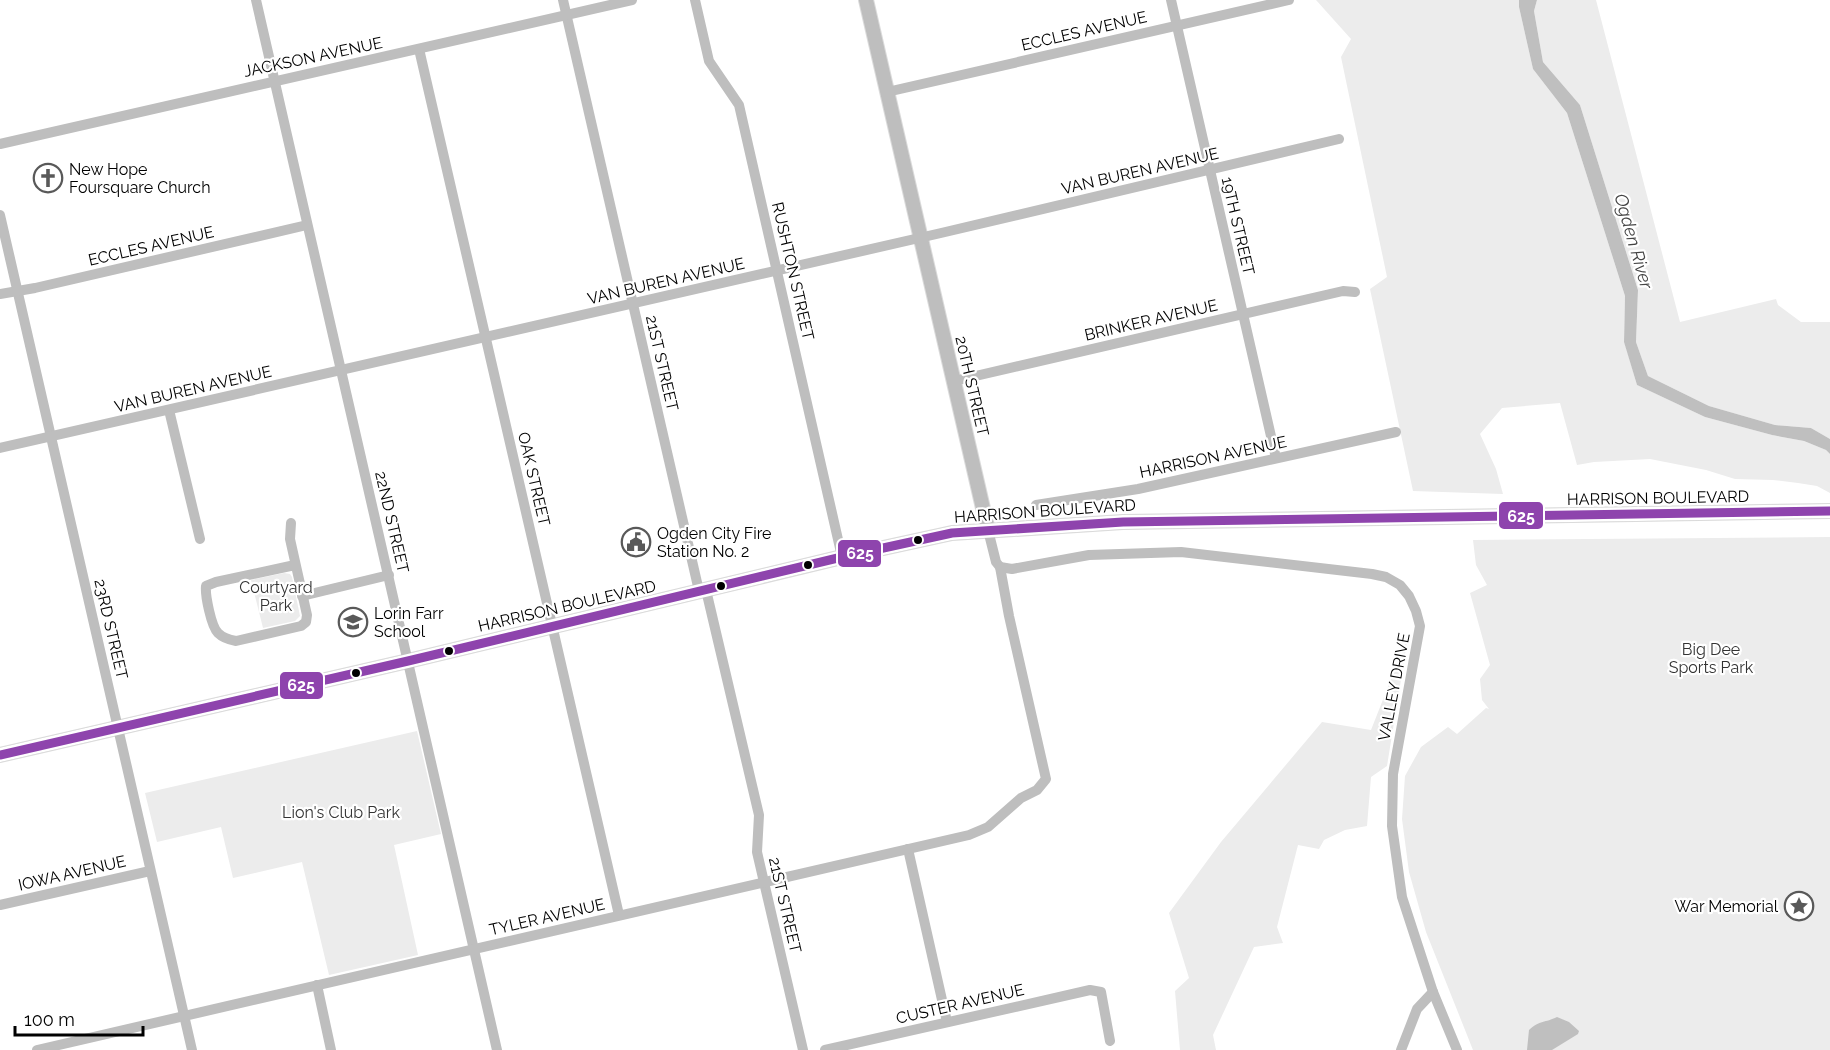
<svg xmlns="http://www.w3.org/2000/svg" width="1830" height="1050" viewBox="0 0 1830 1050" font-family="Raleway,sans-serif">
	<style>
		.green { fill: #ececec }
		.water { fill: #bfbfbf }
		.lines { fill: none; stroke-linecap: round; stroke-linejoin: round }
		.major-casing { stroke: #dbdbdb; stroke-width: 16 }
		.minor { stroke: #bebebe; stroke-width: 10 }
		.major { stroke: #bebebe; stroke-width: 14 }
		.bus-1-casing { stroke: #fff; stroke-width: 14 }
		.bus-1 { stroke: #8e44ad; stroke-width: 9 }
		.bus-dot { fill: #000; stroke: #fff; stroke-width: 2 }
		.labels { text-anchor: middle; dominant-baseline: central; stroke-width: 4.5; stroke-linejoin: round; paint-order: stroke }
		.street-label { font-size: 16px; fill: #000; stroke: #fff }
		.poi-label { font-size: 16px; fill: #000; stroke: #fff; text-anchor: start }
		.park-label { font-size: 16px; fill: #333; stroke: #fff }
		.water-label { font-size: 18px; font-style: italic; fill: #444; stroke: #fff }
		.line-badge { stroke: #fff; stroke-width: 2 }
		.badge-label { font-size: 16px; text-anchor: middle; font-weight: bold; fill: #fff }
	</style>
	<rect width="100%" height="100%" fill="#fff"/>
	<g class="green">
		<polygon points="1316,0 1519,0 1519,7 1533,69 1567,113 1625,296 1624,341 1637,385 1705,417 1772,435 1804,441 1826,450 1830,454 1830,493 1817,486 1798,483 1773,480 1735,479 1706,470 1650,459 1594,462 1577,465 1560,403 1502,408 1480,434 1496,469 1503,494 1413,491 1370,289 1387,277 1341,57 1351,39"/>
		<polygon points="1537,0 1596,0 1680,322 1776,299 1778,305 1801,322 1830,322 1830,439 1811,428 1775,425 1709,406 1648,376 1636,342 1638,290 1580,105 1543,62 1534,11"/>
		<polygon points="1830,537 1830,1050 1473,1050 1426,932 1409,872 1402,819 1405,776 1421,747 1448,727 1457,734 1486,708 1489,709 1482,700 1480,679 1490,665 1470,593 1487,585 1476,565 1473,540"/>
		<polygon points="284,573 290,574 292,577 300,616 295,621 263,628 251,580"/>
		<polygon points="1408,636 1387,766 1371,777 1367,826 1345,830 1324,840 1319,849 1298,845 1277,927 1283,943 1254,947 1213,1035 1216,1050 1180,1050 1175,991 1189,978 1169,913 1221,842 1322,722 1371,730"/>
		<polygon points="417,731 441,834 394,845 418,955 329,975 302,862 233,878 221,827 157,842 145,793"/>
	</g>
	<g class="water">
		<polygon points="1519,0 1537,0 1534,11 1543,62 1580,105 1638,290 1636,342 1648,376 1709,406 1775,425 1811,428 1830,439 1830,454 1826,450 1804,441 1772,435 1705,417 1637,385 1624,342 1625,296 1567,113 1533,69 1519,7"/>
		<path d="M 1557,1017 L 1569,1022 L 1579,1031 L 1578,1034 L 1552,1050 L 1527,1050 L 1529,1030 C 1540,1020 1545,1023 1557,1017 Z"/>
	</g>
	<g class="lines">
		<g class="major-casing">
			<g id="major">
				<polyline points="866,0 988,530"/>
				<polyline points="0,755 408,661 842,557 952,533 1123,522 1830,511"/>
			</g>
		</g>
		<g class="minor">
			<polyline points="256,0 497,1050"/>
			<polyline points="563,0 699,591"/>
			<polyline points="695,0 709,61 739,105 842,557"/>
			<polyline points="1171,0 1276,458"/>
			<polyline points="419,49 619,915"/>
			<polyline points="887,92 1289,0"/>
			<polyline points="0,144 632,0"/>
			<polyline points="0,215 192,1050"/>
			<polyline points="0,294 35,288 307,225"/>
			<polyline points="954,381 1343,291 1355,292"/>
			<polyline points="169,410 200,539"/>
			<polyline points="0,448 941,233 1339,139"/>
			<polyline points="1036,505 1138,489 1396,432"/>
			<path d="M 291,523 L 290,539 L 307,615 L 306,622 L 301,626 L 236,641 C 230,640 223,638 218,633 C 211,626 205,595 206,586 L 216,582 L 295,565"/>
			<polyline points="1000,567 1012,569 1089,555 1181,552 1372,574 1386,577 1400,585 1409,596 1416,611 1420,626 1393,774 1392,826 1402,897 1433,992 1457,1050"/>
			<polyline points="706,590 759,815 757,852 803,1050"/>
			<polyline points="302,596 389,575"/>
			<polyline points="908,849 947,1022"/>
			<polyline points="0,905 150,871"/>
			<polyline points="317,985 331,1050"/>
			<polyline points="37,1050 969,835 988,827 1021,798 1037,790 1046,779 1009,616 1000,567 996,562 988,530"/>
			<polyline points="825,1050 1090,990 1101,992 1110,1041"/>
			<polyline points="1401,1050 1417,1009 1433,992"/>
		</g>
		<use href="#major" class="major"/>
		<g class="bus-1-casing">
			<polyline id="bus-1" points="0,755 408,661 842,557 952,533 1123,522 1830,511"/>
		</g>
		<use href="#bus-1" class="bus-1"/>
	</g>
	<defs>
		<g id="church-ring" transform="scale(1.5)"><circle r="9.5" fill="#fff" stroke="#595959" stroke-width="1.5"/><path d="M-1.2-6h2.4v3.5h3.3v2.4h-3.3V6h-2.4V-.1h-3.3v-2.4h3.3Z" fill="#595959"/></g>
		<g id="civic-ring" transform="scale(1.5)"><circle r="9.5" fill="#fff" stroke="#595959" stroke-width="1.5"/><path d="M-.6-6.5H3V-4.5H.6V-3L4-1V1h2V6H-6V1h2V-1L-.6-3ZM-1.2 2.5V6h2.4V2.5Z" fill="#595959"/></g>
		<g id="school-ring" transform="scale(1.5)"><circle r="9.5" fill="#fff" stroke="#595959" stroke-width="1.5"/><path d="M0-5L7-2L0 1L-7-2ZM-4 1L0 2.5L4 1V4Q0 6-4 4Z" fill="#595959"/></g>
		<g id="sight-ring" transform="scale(1.5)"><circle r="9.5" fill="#fff" stroke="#595959" stroke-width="1.5"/><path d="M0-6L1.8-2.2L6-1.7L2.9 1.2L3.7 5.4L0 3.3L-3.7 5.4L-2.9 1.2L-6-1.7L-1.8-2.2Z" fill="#595959"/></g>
	</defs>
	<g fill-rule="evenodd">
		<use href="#church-ring" x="48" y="178"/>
		<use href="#civic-ring" x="636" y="542"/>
		<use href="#school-ring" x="353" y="622"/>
		<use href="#sight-ring" x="1799" y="906"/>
	</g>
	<g class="bus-dot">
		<circle cx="918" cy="540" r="5"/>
		<circle cx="808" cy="565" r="5"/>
		<circle cx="721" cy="586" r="5"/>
		<circle cx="449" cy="651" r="5"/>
		<circle cx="356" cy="673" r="5"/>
	</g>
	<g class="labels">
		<g class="street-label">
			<text transform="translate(1084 31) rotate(-13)">ECCLES AVENUE</text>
			<text transform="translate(313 57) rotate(-12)">JACKSON AVENUE</text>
			<text transform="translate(1140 171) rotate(-13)">VAN BUREN AVENUE</text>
			<text transform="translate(1238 226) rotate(77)">19TH STREET</text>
			<text transform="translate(151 246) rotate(-13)">ECCLES AVENUE</text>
			<text transform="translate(793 271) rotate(77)">RUSHTON STREET</text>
			<text transform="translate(666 281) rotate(-13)">VAN BUREN AVENUE</text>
			<text transform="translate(1151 320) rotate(-13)">BRINKER AVENUE</text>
			<text transform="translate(662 363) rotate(77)">21ST STREET</text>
			<text transform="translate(972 386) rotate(77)">20TH STREET</text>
			<text transform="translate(193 389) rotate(-13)">VAN BUREN AVENUE</text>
			<text transform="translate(1213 457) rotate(-12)">HARRISON AVENUE</text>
			<text transform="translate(534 479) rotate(77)">OAK STREET</text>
			<text transform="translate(1658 498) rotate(-1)">HARRISON BOULEVARD</text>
			<text transform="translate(1045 511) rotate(-4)">HARRISON BOULEVARD</text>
			<text transform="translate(392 522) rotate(77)">22ND STREET</text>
			<text transform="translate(567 606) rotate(-13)">HARRISON BOULEVARD</text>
			<text transform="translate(111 629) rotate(77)">23RD STREET</text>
			<text transform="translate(1394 687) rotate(-79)">VALLEY DRIVE</text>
			<text transform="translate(72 873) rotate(-13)">IOWA AVENUE</text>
			<text transform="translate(785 905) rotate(77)">21ST STREET</text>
			<text transform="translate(547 917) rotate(-13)">TYLER AVENUE</text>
			<text transform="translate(960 1004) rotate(-13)">CUSTER AVENUE</text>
		</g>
		<g class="poi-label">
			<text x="69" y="169">New Hope<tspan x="69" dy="18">Foursquare Church</tspan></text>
			<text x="657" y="533">Ogden City Fire<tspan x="657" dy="18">Station No. 2</tspan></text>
			<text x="374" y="613">Lorin Farr<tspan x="374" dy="18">School</tspan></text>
			<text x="1778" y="906" text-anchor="end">War Memorial</text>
		</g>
		<g class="park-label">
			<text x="276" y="587">Courtyard<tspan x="276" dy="18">Park</tspan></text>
			<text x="1711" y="649">Big Dee<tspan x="1711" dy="18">Sports Park</tspan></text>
			<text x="341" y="812">Lion's Club Park</text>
		</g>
		<g class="water-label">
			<text transform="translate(1634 241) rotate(74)">Ogden River</text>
		</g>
	</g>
	<g class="line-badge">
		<rect x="1498" y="501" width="46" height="29" rx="6" fill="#8e44ad"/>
		<rect x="837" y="539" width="45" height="29" rx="6" fill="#8e44ad"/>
		<rect x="279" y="671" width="45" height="29" rx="6" fill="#8e44ad"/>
	</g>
	<g class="badge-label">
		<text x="1521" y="522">625</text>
		<text x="860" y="559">625</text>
		<text x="301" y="691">625</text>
	</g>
	<path d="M15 1026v9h128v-9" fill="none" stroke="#000000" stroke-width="3"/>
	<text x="24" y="1026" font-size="18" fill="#000000" stroke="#ffffff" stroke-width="4.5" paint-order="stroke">100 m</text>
</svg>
